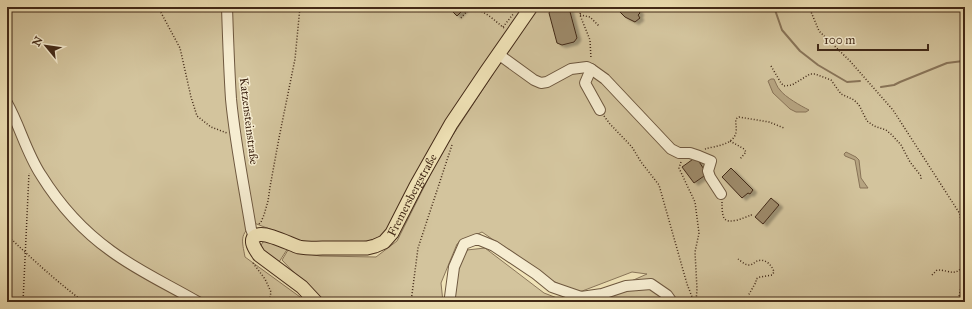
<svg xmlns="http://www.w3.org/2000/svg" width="972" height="309" viewBox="0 0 972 309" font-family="'IM FELL Great Primer',serif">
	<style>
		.green { fill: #d3c49d; stroke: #8a765a }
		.water { fill: #b6a481; stroke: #887357 }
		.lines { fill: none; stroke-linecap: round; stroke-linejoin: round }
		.stream { stroke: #887357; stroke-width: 2 }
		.building { fill: #9d8a6b; stroke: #422917; filter: url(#shadow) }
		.minor-casing { stroke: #6e583f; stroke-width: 12 }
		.major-casing { stroke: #422917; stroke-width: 15 }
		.path { stroke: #422917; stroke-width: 1.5; stroke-dasharray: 1 2; stroke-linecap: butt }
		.minor { stroke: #f6edd1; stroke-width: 10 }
		.major { stroke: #f1e4b8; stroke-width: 13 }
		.labels { text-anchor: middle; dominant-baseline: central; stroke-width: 3; stroke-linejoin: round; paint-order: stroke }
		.street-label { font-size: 12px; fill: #422917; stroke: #f6edd1 }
	</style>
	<defs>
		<filter id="shadow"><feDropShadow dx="4" dy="2.5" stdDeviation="1" flood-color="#0004"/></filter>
	</defs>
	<rect width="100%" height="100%" fill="#f1e4b8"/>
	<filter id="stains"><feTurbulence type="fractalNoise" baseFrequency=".005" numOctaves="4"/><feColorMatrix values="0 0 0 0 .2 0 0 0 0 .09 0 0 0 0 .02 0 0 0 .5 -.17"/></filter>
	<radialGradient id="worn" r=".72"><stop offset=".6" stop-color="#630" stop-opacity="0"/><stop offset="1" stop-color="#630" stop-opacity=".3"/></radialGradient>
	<g class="green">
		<path d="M 7,7 L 965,7 L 965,302 L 584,302 L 647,274 L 632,272 L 577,293 L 551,280 L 482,232 L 457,244 L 441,283 L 443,302 L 322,302 L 282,260 L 288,250 L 320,256 L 376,257 L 397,241 L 441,153 L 493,74 L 486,65 L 387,230 L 379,237 L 369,241 L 336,244 L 301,241 L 254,223 C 239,235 242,240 245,257 L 307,302 L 7,302 Z"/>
		<polygon points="266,240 288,248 279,262 261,248 261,245 263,242"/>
		<polygon points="485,248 544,293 565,301 566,302 456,302 455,291 458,265 467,250"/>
	</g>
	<g class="water">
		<path d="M 771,79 L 774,79 C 776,83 777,87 780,90 C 785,97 801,106 809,110 L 806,112 L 796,112 L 790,109 L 773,93 L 768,81 Z"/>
		<polygon points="846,152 856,157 859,160 861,178 868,188 860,188 855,160 845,156 844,154"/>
	</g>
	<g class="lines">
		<g class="stream">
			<polyline points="774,7 782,30 800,51 818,65 847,82 860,81"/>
			<polyline points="881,87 894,85 900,82 947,63 963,61"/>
		</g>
	</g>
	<g class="building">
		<polygon points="448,7 466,7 457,16"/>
		<polygon points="552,7 570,7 569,8 577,38 574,42 562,45 557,43 549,13"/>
		<polygon points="615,7 636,7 640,13 638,15 640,18 635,22 625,17"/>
		<polygon points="696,157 707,174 694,183 682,167"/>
		<polygon points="731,168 753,190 750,194 748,193 742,198 722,177"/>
		<polygon points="771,198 779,205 763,224 755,217"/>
	</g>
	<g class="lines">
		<g class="minor-casing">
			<g id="minor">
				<path d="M 227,7 C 228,38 229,68 231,99 C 235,142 244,186 251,229 L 254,237"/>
				<polyline points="498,54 534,80 541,83 547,82 571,69 587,67 591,69 605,79 671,149 679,153 690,153 699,156 711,161 708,171 710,177 721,194"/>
				<polyline points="591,69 585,83 600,110"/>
				<path d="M 7,103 C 20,126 26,152 41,175 C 59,204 83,231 111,251 C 138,271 169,285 198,302"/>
				<polyline points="451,302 450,297 454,267 464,244 477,239 494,246 536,274 552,287 581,297 602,294 626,286 651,284 667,295 672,302"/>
			</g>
		</g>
		<g class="major-casing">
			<g id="major">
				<path id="s1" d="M 316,302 L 302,287 L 259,255 C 255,249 247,238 258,235 C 266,232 290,244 299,247 C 309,249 320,248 330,248 C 342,248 355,248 367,248 L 375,246 L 384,242 L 392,233 L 416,186 L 451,124 L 486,72 L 531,7"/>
			</g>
		</g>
		<g class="path">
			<polyline points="158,7 180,48 191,97 197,116 211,127 227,133"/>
			<polyline points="581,7 580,15 590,40 591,59"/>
			<polyline points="809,7 819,31 850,61 893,110 960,214 965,258"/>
			<polyline points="580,15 590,17 599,26"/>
			<path d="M 461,18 C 463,16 465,13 468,11 C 479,4 496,22 504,28"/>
			<polyline points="503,27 514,13"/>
			<polyline points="771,66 781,83 784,86 792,85 810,74 815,74 831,80 841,94 854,100 859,105 867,121 874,126 886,130 892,135 901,145 910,162 921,176 921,180"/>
			<polyline points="604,116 610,124 632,147 641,162 659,185 687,284 694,302"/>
			<polyline points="730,141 744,149 746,152 740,159"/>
			<path d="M 705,149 C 715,146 734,145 736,132 C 737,127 735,123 736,119 L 739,117 L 769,122 L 784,128"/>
			<polyline points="681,162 679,168 685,181 695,202 699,233 695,252 697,289 696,302"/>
			<path d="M 722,202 C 722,207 722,214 724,218 C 728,225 744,218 751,215 L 753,216"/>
			<polyline points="259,224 261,222 264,215 268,201 270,187 279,138 295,59 300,7"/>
			<path d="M 7,235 C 31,258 57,282 84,302"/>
			<path d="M 738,259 C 741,261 745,265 749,265 C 752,265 754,263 757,261 C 765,258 772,265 774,272 L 772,275 L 760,277 L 756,279 L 756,282 L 748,296"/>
			<polyline points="253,263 265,279 271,292 269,302"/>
			<path d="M 932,275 L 937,270 C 951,270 954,278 965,264"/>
			<polyline points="23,302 29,173"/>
			<polyline points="411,302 418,248 452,145"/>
			<polyline points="958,302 965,267"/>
		</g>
		<use href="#minor" class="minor"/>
		<use href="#major" class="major"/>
	</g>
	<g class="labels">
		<g class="street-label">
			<text transform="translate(249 121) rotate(83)">Katzensteinstraße</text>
			<text stroke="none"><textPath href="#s1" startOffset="283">Fremersbergstraße</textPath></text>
		</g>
	</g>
	<rect width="972" height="309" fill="none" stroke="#f1e4b8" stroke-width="24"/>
	<rect x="8" y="8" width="956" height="293" fill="none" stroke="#422917" stroke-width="2"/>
	<rect x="12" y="12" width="948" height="285" fill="none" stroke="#422917"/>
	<g transform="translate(46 46) rotate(299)" stroke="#f6edd1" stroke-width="3" paint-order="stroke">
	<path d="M0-3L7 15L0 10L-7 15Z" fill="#422917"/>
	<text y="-6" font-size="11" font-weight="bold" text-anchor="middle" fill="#422917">N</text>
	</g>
	<path d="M818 44v6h110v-6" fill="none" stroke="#422917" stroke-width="2"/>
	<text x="824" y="44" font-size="12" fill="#422917" stroke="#f6edd1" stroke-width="3" paint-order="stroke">100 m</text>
	<rect width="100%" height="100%" filter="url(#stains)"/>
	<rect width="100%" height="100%" fill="url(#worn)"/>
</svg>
